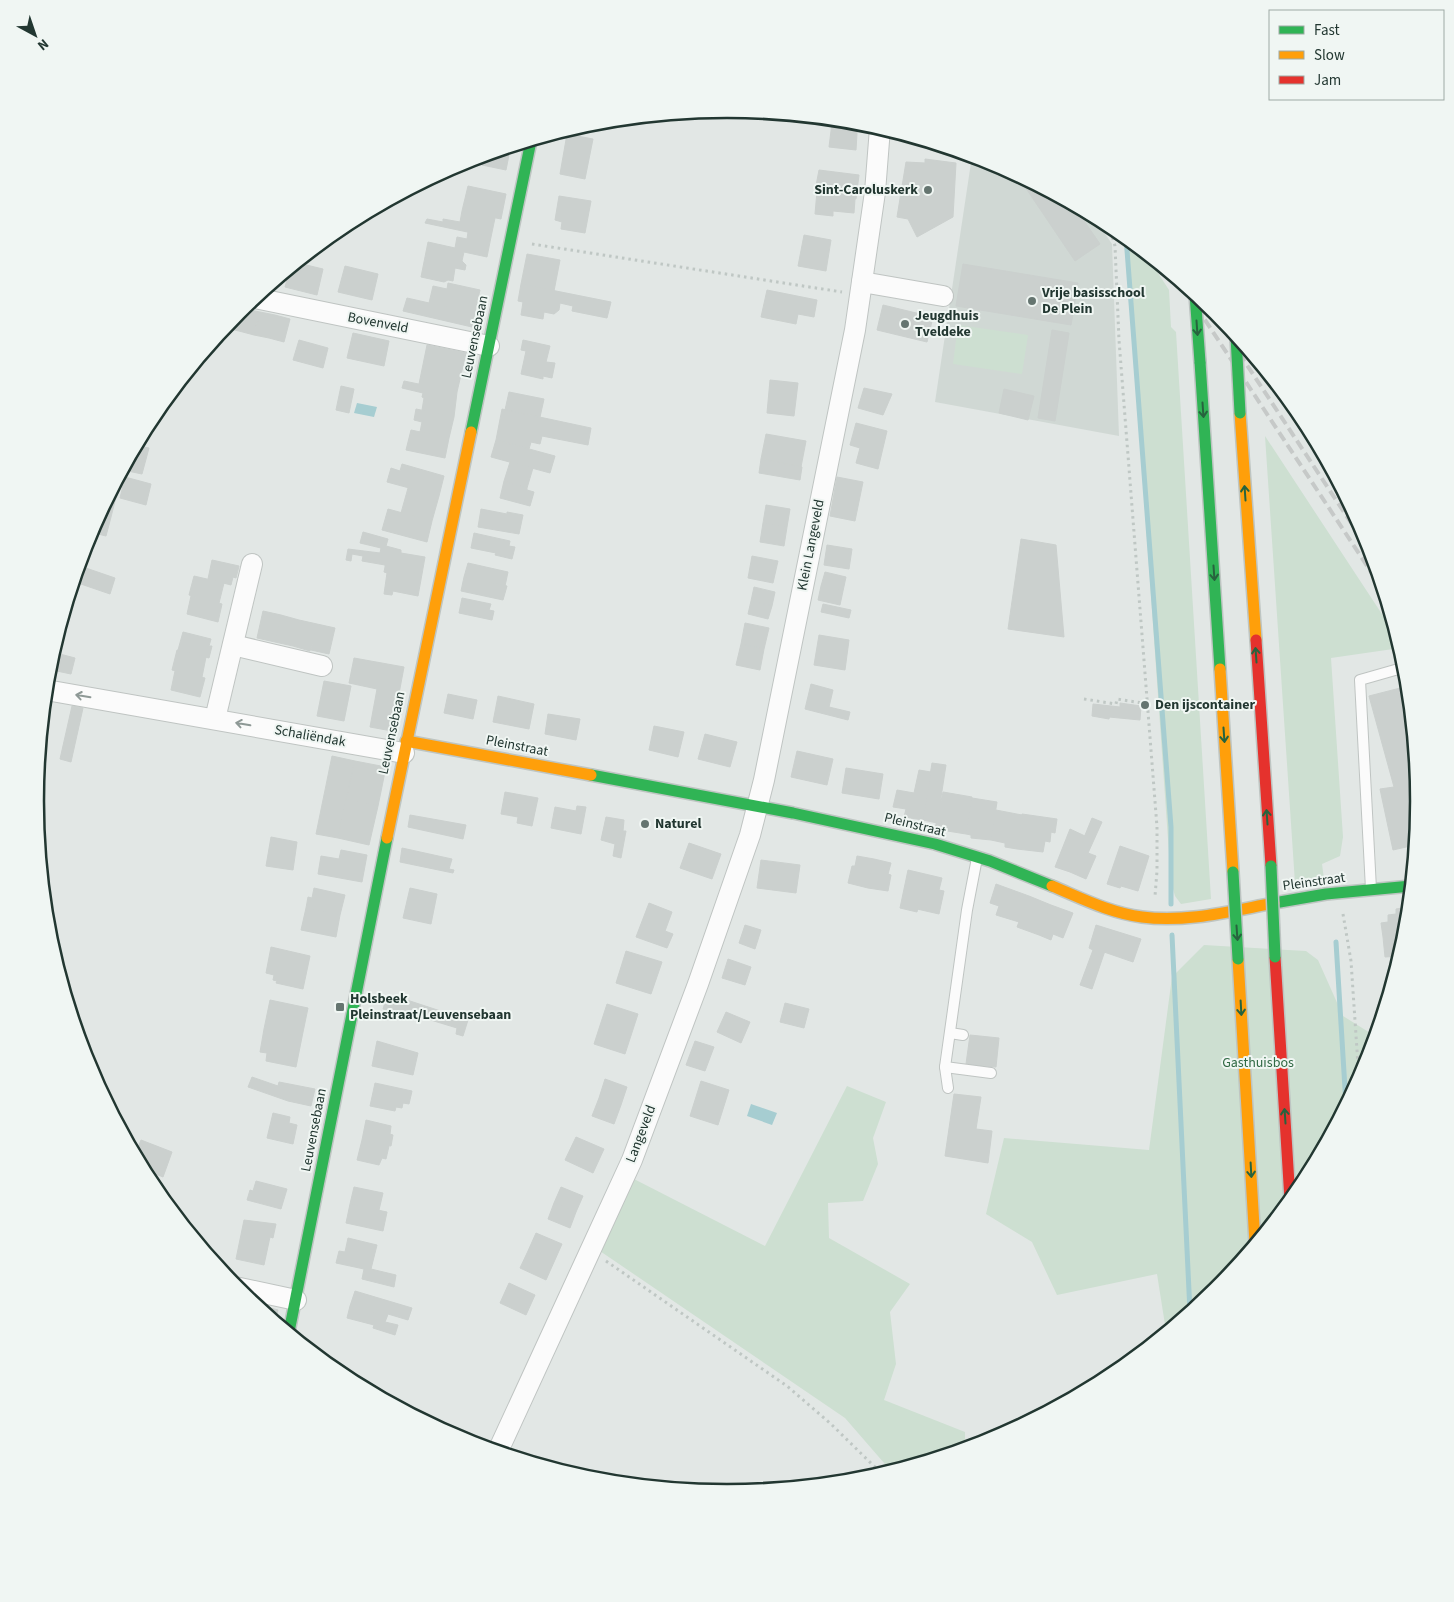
<svg xmlns="http://www.w3.org/2000/svg" width="1454" height="1602" viewBox="0 0 1454 1602" font-family="'Source Sans 3',sans-serif">
	<style>
		.built { fill: #d0d8d4 }
		.green { fill: #cddfd1 }
		.water { fill: #a6cdd1 }
		.lines { fill: none; stroke-linecap: round; stroke-linejoin: round }
		.stream { stroke: #a6cdd1; stroke-width: 5 }
		.building { fill: #cbd0ce; stroke: #cbd0ce }
		.lane-casing { stroke: #bfc4c2; stroke-width: 12 }
		.street-casing { stroke: #bfc4c2; stroke-width: 22 }
		.fast-casing { stroke: #bec5c2; stroke-width: 14 }
		.slow-casing { stroke: #bec5c2; stroke-width: 14 }
		.jam-casing { stroke: #bec5c2; stroke-width: 14 }
		.path { stroke: #bfc7c4; stroke-width: 3; stroke-dasharray: 2.5 4; stroke-linecap: butt }
		.lane { stroke: #fbfbfb; stroke-width: 10 }
		.street { stroke: #fbfbfb; stroke-width: 20 }
		.fast { stroke: #30b455; stroke-width: 11 }
		.slow { stroke: #ff9f0a; stroke-width: 11 }
		.jam { stroke: #e5322d; stroke-width: 11 }
		.rail { stroke: #c6c9c8; stroke-width: 4; stroke-dasharray: 10 5; stroke-linecap: butt }
		.fast-bridge-casing { stroke: #bcc3c1; stroke-width: 14; stroke-linecap: butt }
		.fast-bridge { stroke: #30b455; stroke-width: 11 }
		.oneway { stroke: #27633e }
		.oneway2 { stroke: #8e9996 }
		.poi-dot { fill: #657570; stroke: #f0f6f3; stroke-width: 2 }
		.labels { text-anchor: middle; dominant-baseline: central; stroke-width: 4; stroke-linejoin: round; paint-order: stroke }
		.poi-label { font-size: 14px; font-weight: bold; fill: #223731; stroke: #f0f6f3; text-anchor: start }
		.street-label { font-size: 14px; fill: #223731; stroke: #f0f6f3 }
		.park-label { font-size: 14px; fill: #316a45; stroke: #f0f6f3 }
		.rim { fill: none; stroke: #223731; stroke-width: 2.5 }
	</style>
	<rect width="100%" height="100%" fill="#e2e7e5"/>
	<polygon class="built" points="972,156 992,162 1093,216 1112,244 1119,436 935,402"/>
	<g class="green">
		<polygon points="1126,238 1145,253 1169,290 1171,327 1176,332 1211,899 1181,904 1175,896 1171,882"/>
		<polygon points="958,325 1028,335 1022,374 953,364"/>
		<polygon points="1265,436 1397,637 1400,648 1331,658 1343,837 1340,856 1322,864 1324,879 1295,883"/>
		<polygon points="1204,945 1306,951 1318,960 1343,1016 1375,1036 1366,1066 1302,1186 1216,1291 1166,1331 1157,1274 1057,1295 1032,1242 986,1214 1004,1138 1149,1150 1172,977"/>
		<polygon points="847,1086 886,1102 873,1138 878,1164 863,1201 828,1203 829,1238 910,1284 890,1312 896,1364 884,1400 965,1432 965,1449 891,1471 845,1418 597,1249 632,1178 765,1246"/>
	</g>
	<g class="water">
		<polygon points="357,403 377,407 374,417 354,413"/>
		<polygon points="751,1104 777,1113 772,1125 747,1116"/>
	</g>
	<g class="lines">
		<g class="stream">
			<polyline points="1126,237 1171,827 1171,904"/>
			<polyline points="1172,935 1190,1312"/>
			<polyline points="1336,942 1346,1105"/>
		</g>
	</g>
	<g class="building">
		<polygon points="832,119 858,122 857,133 831,131"/>
		<polygon points="831,131 857,133 856,150 829,147"/>
		<polygon points="567,134 593,139 585,179 560,174"/>
		<polygon points="511,147 509,155 494,152"/>
		<polygon points="494,152 509,155 506,170 482,165 483,160 474,158"/>
		<polygon points="925,159 956,163 953,217 917,237 908,219 897,217 906,162 925,163"/>
		<polygon points="468,160 467,167 456,165 462,162"/>
		<polygon points="819,170 859,175 856,199 833,196 833,193 815,191"/>
		<polygon points="1017,175 1073,205 1100,244 1075,261"/>
		<polygon points="468,186 506,194 501,219 462,211"/>
		<polygon points="817,191 833,193 833,196 855,199 854,213 833,211 833,216 815,214"/>
		<polygon points="559,196 591,201 585,233 561,229 562,222 555,220"/>
		<polygon points="462,211 495,218 491,237 425,223 427,219 443,222 443,219 460,222"/>
		<polygon points="468,232 491,237 487,257 464,252 462,261 466,265 465,270 455,268 453,281 448,280 444,282 421,277 428,242 455,248 457,237 467,239"/>
		<polygon points="804,235 831,240 826,271 798,266"/>
		<polygon points="527,254 560,260 554,291 521,284"/>
		<polygon points="298,263 323,269 317,295 285,287 290,269"/>
		<polygon points="963,264 1078,283 1071,325 956,306"/>
		<polygon points="345,266 378,274 372,300 338,292"/>
		<polygon points="448,283 480,290 476,307 448,300 447,307 429,303 433,286 447,289"/>
		<polygon points="521,284 611,302 607,318 572,311 573,306 560,303 559,310 554,314 544,312 543,319 521,315 523,302 518,301"/>
		<polygon points="767,290 817,300 814,317 798,314 796,324 761,317"/>
		<polygon points="407,298 447,307 448,300 476,307 472,327 403,311"/>
		<polygon points="883,305 933,317 927,342 877,330"/>
		<polygon points="242,308 245,309 239,331 225,328"/>
		<polygon points="245,309 260,312 254,335 239,331"/>
		<polygon points="260,312 275,315 269,338 254,335"/>
		<polygon points="275,315 290,319 284,342 269,338"/>
		<polygon points="1052,330 1069,333 1055,421 1038,418"/>
		<polygon points="353,333 389,341 384,366 347,358"/>
		<polygon points="299,340 328,348 323,368 293,360"/>
		<polygon points="523,340 550,346 546,362 555,363 552,378 543,376 543,379 521,374 526,351 521,350"/>
		<polygon points="427,345 466,353 457,392 419,384"/>
		<polygon points="770,380 798,383 794,416 767,413"/>
		<polygon points="404,381 457,392 454,417 422,410 424,398 422,397 423,393 402,388"/>
		<polygon points="341,386 354,389 349,413 336,410"/>
		<polygon points="864,388 892,394 883,415 858,408"/>
		<polygon points="1004,389 1034,396 1028,420 999,413"/>
		<polygon points="509,392 544,399 540,417 505,410"/>
		<polygon points="416,409 454,417 449,438 420,432 422,422 414,420"/>
		<polygon points="502,409 591,428 588,445 542,436 540,444 531,442 529,449 496,440"/>
		<polygon points="856,423 887,431 878,469 856,463 860,448 850,445"/>
		<polygon points="411,430 449,438 445,458 406,450"/>
		<polygon points="766,434 806,441 801,467 761,459"/>
		<polygon points="496,440 555,456 550,473 491,457"/>
		<polygon points="136,446 149,448 142,474 123,470"/>
		<polygon points="761,459 802,467 800,480 759,473"/>
		<polygon points="510,462 533,468 527,488 504,481"/>
		<polygon points="402,464 444,476 439,496 387,482 391,468 400,471"/>
		<polygon points="125,477 151,484 146,505 120,498"/>
		<polygon points="837,477 863,482 855,521 830,516"/>
		<polygon points="504,481 527,488 527,490 534,492 530,506 500,498"/>
		<polygon points="408,488 439,496 432,521 401,513"/>
		<polygon points="109,496 116,497 111,517 100,514"/>
		<polygon points="766,505 790,509 787,527 763,523"/>
		<polygon points="388,509 432,521 427,542 382,530"/>
		<polygon points="481,509 507,514 507,512 523,515 519,534 478,527"/>
		<polygon points="100,514 111,517 106,536 90,532"/>
		<polygon points="763,523 787,527 784,546 760,542"/>
		<polygon points="363,532 388,539 386,546 401,550 401,553 425,557 422,574 385,567 385,565 362,561 363,556 352,554 351,561 346,560 348,549 380,553 381,548 360,543"/>
		<polygon points="474,533 510,541 509,546 515,547 512,559 495,555 496,553 471,548"/>
		<polygon points="1021,539 1056,545 1064,637 1008,629"/>
		<polygon points="827,545 852,549 849,569 824,565"/>
		<polygon points="752,556 778,561 773,583 748,578"/>
		<polygon points="212,560 239,566 236,578 233,577 231,585 208,579"/>
		<polygon points="468,563 508,572 505,586 464,577"/>
		<polygon points="80,566 115,578 110,594 75,582"/>
		<polygon points="385,567 422,574 418,596 393,591 392,595 384,594 387,573 384,572"/>
		<polygon points="825,572 846,577 843,591 821,586"/>
		<polygon points="194,576 224,583 219,603 189,595"/>
		<polygon points="464,577 507,586 503,600 461,591"/>
		<polygon points="821,586 843,591 840,605 818,600"/>
		<polygon points="754,587 775,592 772,606 751,601"/>
		<polygon points="191,596 222,604 218,622 187,614"/>
		<polygon points="462,598 491,604 489,610 494,611 492,620 459,613"/>
		<polygon points="751,601 772,606 768,619 748,614"/>
		<polygon points="823,604 851,610 849,618 821,612"/>
		<polygon points="263,611 281,615 275,642 257,638"/>
		<polygon points="281,615 299,620 293,646 275,642"/>
		<polygon points="299,620 317,624 310,651 293,646"/>
		<polygon points="745,623 769,628 764,649 741,644"/>
		<polygon points="317,624 335,628 329,654 311,650"/>
		<polygon points="183,632 211,639 209,646 212,646 209,658 178,650"/>
		<polygon points="819,635 849,640 845,670 814,665"/>
		<polygon points="741,644 764,649 760,670 736,665"/>
		<polygon points="177,650 206,657 202,677 172,670"/>
		<polygon points="56,653 75,658 71,674 52,670"/>
		<polygon points="354,658 404,667 392,731 370,727 377,689 349,683"/>
		<polygon points="175,671 205,678 200,697 171,690"/>
		<polygon points="324,681 351,686 344,721 317,716"/>
		<polygon points="811,684 833,690 829,707 850,712 848,720 805,709"/>
		<polygon points="1408,686 1419,801 1415,845 1393,850 1380,789 1394,787 1369,696"/>
		<polygon points="448,694 477,700 473,719 444,713"/>
		<polygon points="498,696 534,704 529,729 493,722"/>
		<polygon points="1120,703 1141,706 1140,720 1109,717 1111,706 1120,707"/>
		<polygon points="1093,704 1111,706 1109,719 1092,716"/>
		<polygon points="72,706 83,708 71,762 60,759"/>
		<polygon points="548,714 580,719 576,740 545,734"/>
		<polygon points="654,726 684,732 678,757 649,750"/>
		<polygon points="705,734 737,742 730,767 698,759"/>
		<polygon points="797,751 833,759 827,785 791,777"/>
		<polygon points="332,756 355,761 338,838 316,834"/>
		<polygon points="355,761 386,767 378,806 346,799"/>
		<polygon points="932,763 946,765 937,823 923,820"/>
		<polygon points="846,768 883,774 879,799 842,793"/>
		<polygon points="919,770 931,772 923,820 904,817 906,809 893,807 897,790 914,793"/>
		<polygon points="505,792 538,798 532,826 517,823 518,817 501,814"/>
		<polygon points="943,792 972,797 966,834 935,829"/>
		<polygon points="972,798 997,802 991,840 971,838 971,835 966,834"/>
		<polygon points="346,799 378,806 369,845 338,838"/>
		<polygon points="577,806 586,807 581,834 551,828 555,807 576,811"/>
		<polygon points="996,810 1022,815 1017,849 1005,847 1005,843 991,840"/>
		<polygon points="1022,814 1057,819 1055,833 1051,832 1050,842 1045,841 1043,852 1017,849"/>
		<polygon points="410,815 466,825 463,839 408,827"/>
		<polygon points="606,817 624,820 623,831 626,831 621,858 613,856 615,844 601,840"/>
		<polygon points="1092,818 1102,822 1088,853 1096,856 1086,879 1070,872"/>
		<polygon points="1070,829 1085,836 1070,872 1055,867"/>
		<polygon points="271,837 297,842 293,870 266,866"/>
		<polygon points="689,843 721,854 712,879 680,868"/>
		<polygon points="1120,846 1149,856 1138,891 1121,886 1120,888 1107,884"/>
		<polygon points="402,848 452,859 449,869 454,870 453,873 400,862"/>
		<polygon points="341,850 367,855 362,882 318,874 321,856 339,859"/>
		<polygon points="857,856 874,859 868,888 848,883 852,866 855,866"/>
		<polygon points="874,859 891,863 888,874 891,875 888,891 868,888"/>
		<polygon points="761,860 800,865 796,893 757,888"/>
		<polygon points="908,870 925,874 917,912 900,908"/>
		<polygon points="925,874 942,878 939,890 944,891 939,914 917,909"/>
		<polygon points="996,884 1029,896 1019,922 996,915 999,906 990,903"/>
		<polygon points="314,888 345,895 340,915 306,908 308,897 312,898"/>
		<polygon points="410,888 437,894 431,924 403,918"/>
		<polygon points="1029,896 1051,905 1039,935 1017,927"/>
		<polygon points="649,903 672,912 665,931 673,934 667,948 636,937"/>
		<polygon points="1051,905 1073,913 1063,938 1053,934 1051,940 1039,935"/>
		<polygon points="1408,907 1406,934 1383,937 1381,923 1388,922 1388,915 1396,914 1396,909"/>
		<polygon points="306,908 340,915 336,937 301,930"/>
		<polygon points="745,925 761,930 755,949 739,943"/>
		<polygon points="1096,925 1112,930 1092,989 1080,985 1093,950 1089,948"/>
		<polygon points="1112,930 1141,939 1133,962 1104,952"/>
		<polygon points="1406,934 1400,956 1385,957 1383,937"/>
		<polygon points="271,947 310,956 303,989 276,983 277,981 273,980 274,975 266,973"/>
		<polygon points="626,951 662,962 651,994 616,983"/>
		<polygon points="728,959 751,967 745,985 722,978"/>
		<polygon points="387,996 407,1000 468,1020 463,1036 456,1034 457,1028 424,1018 383,1009"/>
		<polygon points="270,1000 308,1008 302,1037 264,1029"/>
		<polygon points="785,1003 809,1009 804,1028 780,1022"/>
		<polygon points="607,1004 638,1014 625,1054 594,1044"/>
		<polygon points="726,1012 750,1022 741,1043 717,1032"/>
		<polygon points="264,1029 302,1037 296,1067 266,1061 267,1053 260,1052"/>
		<polygon points="970,1035 999,1038 996,1067 966,1064"/>
		<polygon points="377,1041 418,1053 413,1075 372,1066"/>
		<polygon points="695,1041 714,1047 705,1071 686,1065"/>
		<polygon points="252,1077 278,1086 279,1082 315,1089 311,1106 288,1101 248,1087"/>
		<polygon points="605,1079 627,1087 621,1105 599,1098"/>
		<polygon points="701,1081 729,1090 718,1125 690,1116"/>
		<polygon points="375,1083 412,1091 409,1104 403,1103 402,1108 396,1107 395,1111 370,1106"/>
		<polygon points="954,1094 981,1097 976,1129 992,1131 988,1163 945,1156"/>
		<polygon points="599,1098 621,1105 614,1124 592,1116"/>
		<polygon points="109,1105 118,1109 115,1117"/>
		<polygon points="273,1113 290,1117 289,1123 297,1125 293,1144 267,1138"/>
		<polygon points="366,1120 391,1126 390,1134 393,1135 391,1146 362,1140"/>
		<polygon points="576,1137 604,1149 593,1173 565,1160"/>
		<polygon points="141,1140 172,1152 163,1177 143,1169 135,1155"/>
		<polygon points="362,1140 389,1146 386,1159 382,1158 379,1165 357,1160"/>
		<polygon points="256,1181 287,1189 281,1209 247,1200 250,1190 253,1191"/>
		<polygon points="354,1187 383,1193 379,1210 350,1204"/>
		<polygon points="561,1187 583,1196 576,1212 554,1203"/>
		<polygon points="554,1203 576,1212 570,1228 548,1219"/>
		<polygon points="350,1204 387,1212 383,1231 346,1223"/>
		<polygon points="244,1220 276,1224 273,1238 270,1237 264,1265 236,1259"/>
		<polygon points="536,1233 562,1244 554,1262 528,1251"/>
		<polygon points="348,1238 377,1245 371,1269 396,1275 394,1287 362,1279 364,1269 336,1263 339,1251 345,1252"/>
		<polygon points="528,1251 554,1262 546,1280 520,1268"/>
		<polygon points="509,1283 535,1295 526,1315 500,1303"/>
		<polygon points="355,1291 412,1308 408,1320 388,1314 387,1317 350,1306"/>
		<polygon points="256,1304 278,1310 275,1321 256,1305"/>
		<polygon points="350,1306 387,1317 385,1322 398,1325 395,1335 373,1328 374,1325 347,1318"/>
	</g>
	<g class="lines">
		<g class="lane-casing">
			<g id="lane">
				<polyline points="1371,889 1360,680 1402,668"/>
				<polyline points="950,1033 963,1035"/>
				<polyline points="945,1067 991,1073"/>
				<polyline points="948,1088 945,1067 967,910 977,858"/>
			</g>
		</g>
		<g class="street-casing">
			<g id="street">
				<polyline points="862,282 943,296"/>
				<polyline points="255,298 489,346"/>
				<polyline points="233,645 322,666"/>
				<polyline points="46,690 404,753"/>
				<polyline points="215,719 252,564"/>
				<polyline points="235,1287 296,1300"/>
				<polyline points="498,1451 632,1160 698,984 750,835 764,780 855,330 875,192 880,128"/>
			</g>
		</g>
		<g class="fast-casing">
			<g id="fast">
				<polyline points="1200,362 1220,669"/>
				<polyline points="471,432 531,141"/>
				<polyline points="591,775 793,813 935,844 990,861 1052,886"/>
				<polyline points="1274,903 1326,894 1411,886"/>
				<polyline points="289,1332 387,838"/>
			</g>
		</g>
		<g class="slow-casing">
			<g id="slow">
				<polyline points="1240,413 1256,640"/>
				<polyline points="1220,669 1233,872"/>
				<polyline points="406,741 591,775"/>
				<polyline points="387,838 471,432"/>
				<path d="M 1052,886 C 1081,898 1110,913 1142,917 C 1186,923 1231,911 1274,903"/>
				<polyline points="1238,959 1255,1243"/>
			</g>
		</g>
		<g class="jam-casing">
			<g id="jam">
				<polyline points="1256,640 1271,866"/>
				<polyline points="1275,957 1290,1200"/>
			</g>
		</g>
		<g class="path">
			<polyline points="1109,225 1115,246 1119,340 1157,827 1157,871 1155,896"/>
			<polyline points="532,244 842,292"/>
			<polyline points="1084,699 1116,704 1117,699 1148,704"/>
			<polyline points="1343,914 1351,961 1359,1080"/>
			<polyline points="606,1261 787,1386 831,1424 882,1474"/>
		</g>
		<use href="#lane" class="lane"/>
		<use href="#street" class="street"/>
		<use href="#fast" class="fast"/>
		<use href="#slow" class="slow"/>
		<use href="#jam" class="jam"/>
		<g class="rail">
			<polyline points="1180,282 1383,590"/>
			<polyline points="1206,303 1373,556"/>
		</g>
		<g class="fast-bridge-casing">
			<g id="fast-bridge">
				<polyline points="1195,294 1200,362"/>
				<polyline points="1236,336 1240,413"/>
				<polyline points="1271,866 1275,957"/>
				<polyline points="1233,872 1238,959"/>
			</g>
		</g>
		<use href="#fast-bridge" class="fast-bridge"/>
	</g>
	<defs><path id="oneway-shaft" d="M-6 0H5M1.5-3L5.5 0L1.5 3" fill="none" stroke-width="1.6" stroke-linecap="round" stroke-linejoin="round" transform="scale(1.25)"/></defs>
	<g class="oneway">
		<use href="#oneway-shaft" transform="translate(1197 328) rotate(86)"/>
		<use href="#oneway-shaft" transform="translate(1203 410) rotate(86)"/>
		<use href="#oneway-shaft" transform="translate(1245 493) rotate(-94)"/>
		<use href="#oneway-shaft" transform="translate(1214 573) rotate(86)"/>
		<use href="#oneway-shaft" transform="translate(1256 655) rotate(-94)"/>
		<use href="#oneway-shaft" transform="translate(1224 735) rotate(86)"/>
		<use href="#oneway-shaft" transform="translate(1267 817) rotate(-94)"/>
		<use href="#oneway-shaft" transform="translate(1237 933) rotate(86)"/>
		<use href="#oneway-shaft" transform="translate(1241 1008) rotate(87)"/>
		<use href="#oneway-shaft" transform="translate(1285 1116) rotate(-94)"/>
		<use href="#oneway-shaft" transform="translate(1251 1170) rotate(87)"/>
	</g>
	<g class="oneway2">
		<use href="#oneway-shaft" transform="translate(83 696) rotate(-171)"/>
		<use href="#oneway-shaft" transform="translate(243 724) rotate(-170)"/>
	</g>
	<g class="poi-dot">
		<circle cx="928" cy="190" r="5"/>
		<circle cx="1032" cy="301" r="5"/>
		<circle cx="905" cy="324" r="5"/>
		<circle cx="1145" cy="705" r="5"/>
		<circle cx="645" cy="824" r="5"/>
		<rect x="335" y="1002" width="10" height="10" rx="2.5"/>
	</g>
	<g class="labels">
		<g class="poi-label">
			<text x="918" y="190" text-anchor="end">Sint-Caroluskerk</text>
			<text x="1042" y="293">Vrije basisschool<tspan x="1042" dy="16">De Plein</tspan></text>
			<text x="915" y="316">Jeugdhuis<tspan x="915" dy="16">Tveldeke</tspan></text>
			<text x="1155" y="705">Den ijscontainer</text>
			<text x="655" y="824">Naturel</text>
			<text x="350" y="999">Holsbeek<tspan x="350" dy="16">Pleinstraat/Leuvensebaan</tspan></text>
		</g>
		<g class="street-label">
			<text transform="translate(378 323) rotate(11)">Bovenveld</text>
			<text transform="translate(475 337) rotate(-78)">Leuvensebaan</text>
			<text transform="translate(811 545) rotate(-79)">Klein Langeveld</text>
			<text transform="translate(392 733) rotate(-78)">Leuvensebaan</text>
			<text transform="translate(310 736) rotate(10)">Schaliëndak</text>
			<text transform="translate(517 746) rotate(11)">Pleinstraat</text>
			<text transform="translate(915 825) rotate(14)">Pleinstraat</text>
			<text transform="translate(1314 882) rotate(-8)">Pleinstraat</text>
			<text transform="translate(314 1130) rotate(-79)">Leuvensebaan</text>
			<text transform="translate(641 1134) rotate(-69)">Langeveld</text>
		</g>
		<g class="park-label">
			<text x="1258" y="1063">Gasthuisbos</text>
		</g>
	</g>
	<path d="M0 0H1454V1602H0ZM44 801a683 683 0 1 1 1366 0a683 683 0 1 1-1366 0Z" fill="#f0f6f3" fill-rule="evenodd"/>
	<path class="rim" d="M44 801a683 683 0 1 1 1366 0a683 683 0 1 1-1366 0Z"/>
	<rect x="1269" y="10" width="175" height="90" fill="#f0f6f3" stroke="#9eaaa5"/>
	<rect x="1279" y="26" width="25" height="8" fill="#30b455" stroke="#9eaaa5"/>
	<text x="1314" y="35" font-size="15" fill="#223731">Fast</text>
	<rect x="1279" y="51" width="25" height="8" fill="#ff9f0a" stroke="#9eaaa5"/>
	<text x="1314" y="60" font-size="15" fill="#223731">Slow</text>
	<rect x="1279" y="76" width="25" height="8" fill="#e5322d" stroke="#9eaaa5"/>
	<text x="1314" y="85" font-size="15" fill="#223731">Jam</text>
	<g transform="translate(35 35) rotate(140)" stroke="#f0f6f3" stroke-width="4" paint-order="stroke">
	<path d="M0-4L9 19L0 12L-9 19Z" fill="#223731"/>
	<text y="-8" font-size="14" font-weight="bold" text-anchor="middle" fill="#223731">N</text>
	</g>
</svg>
